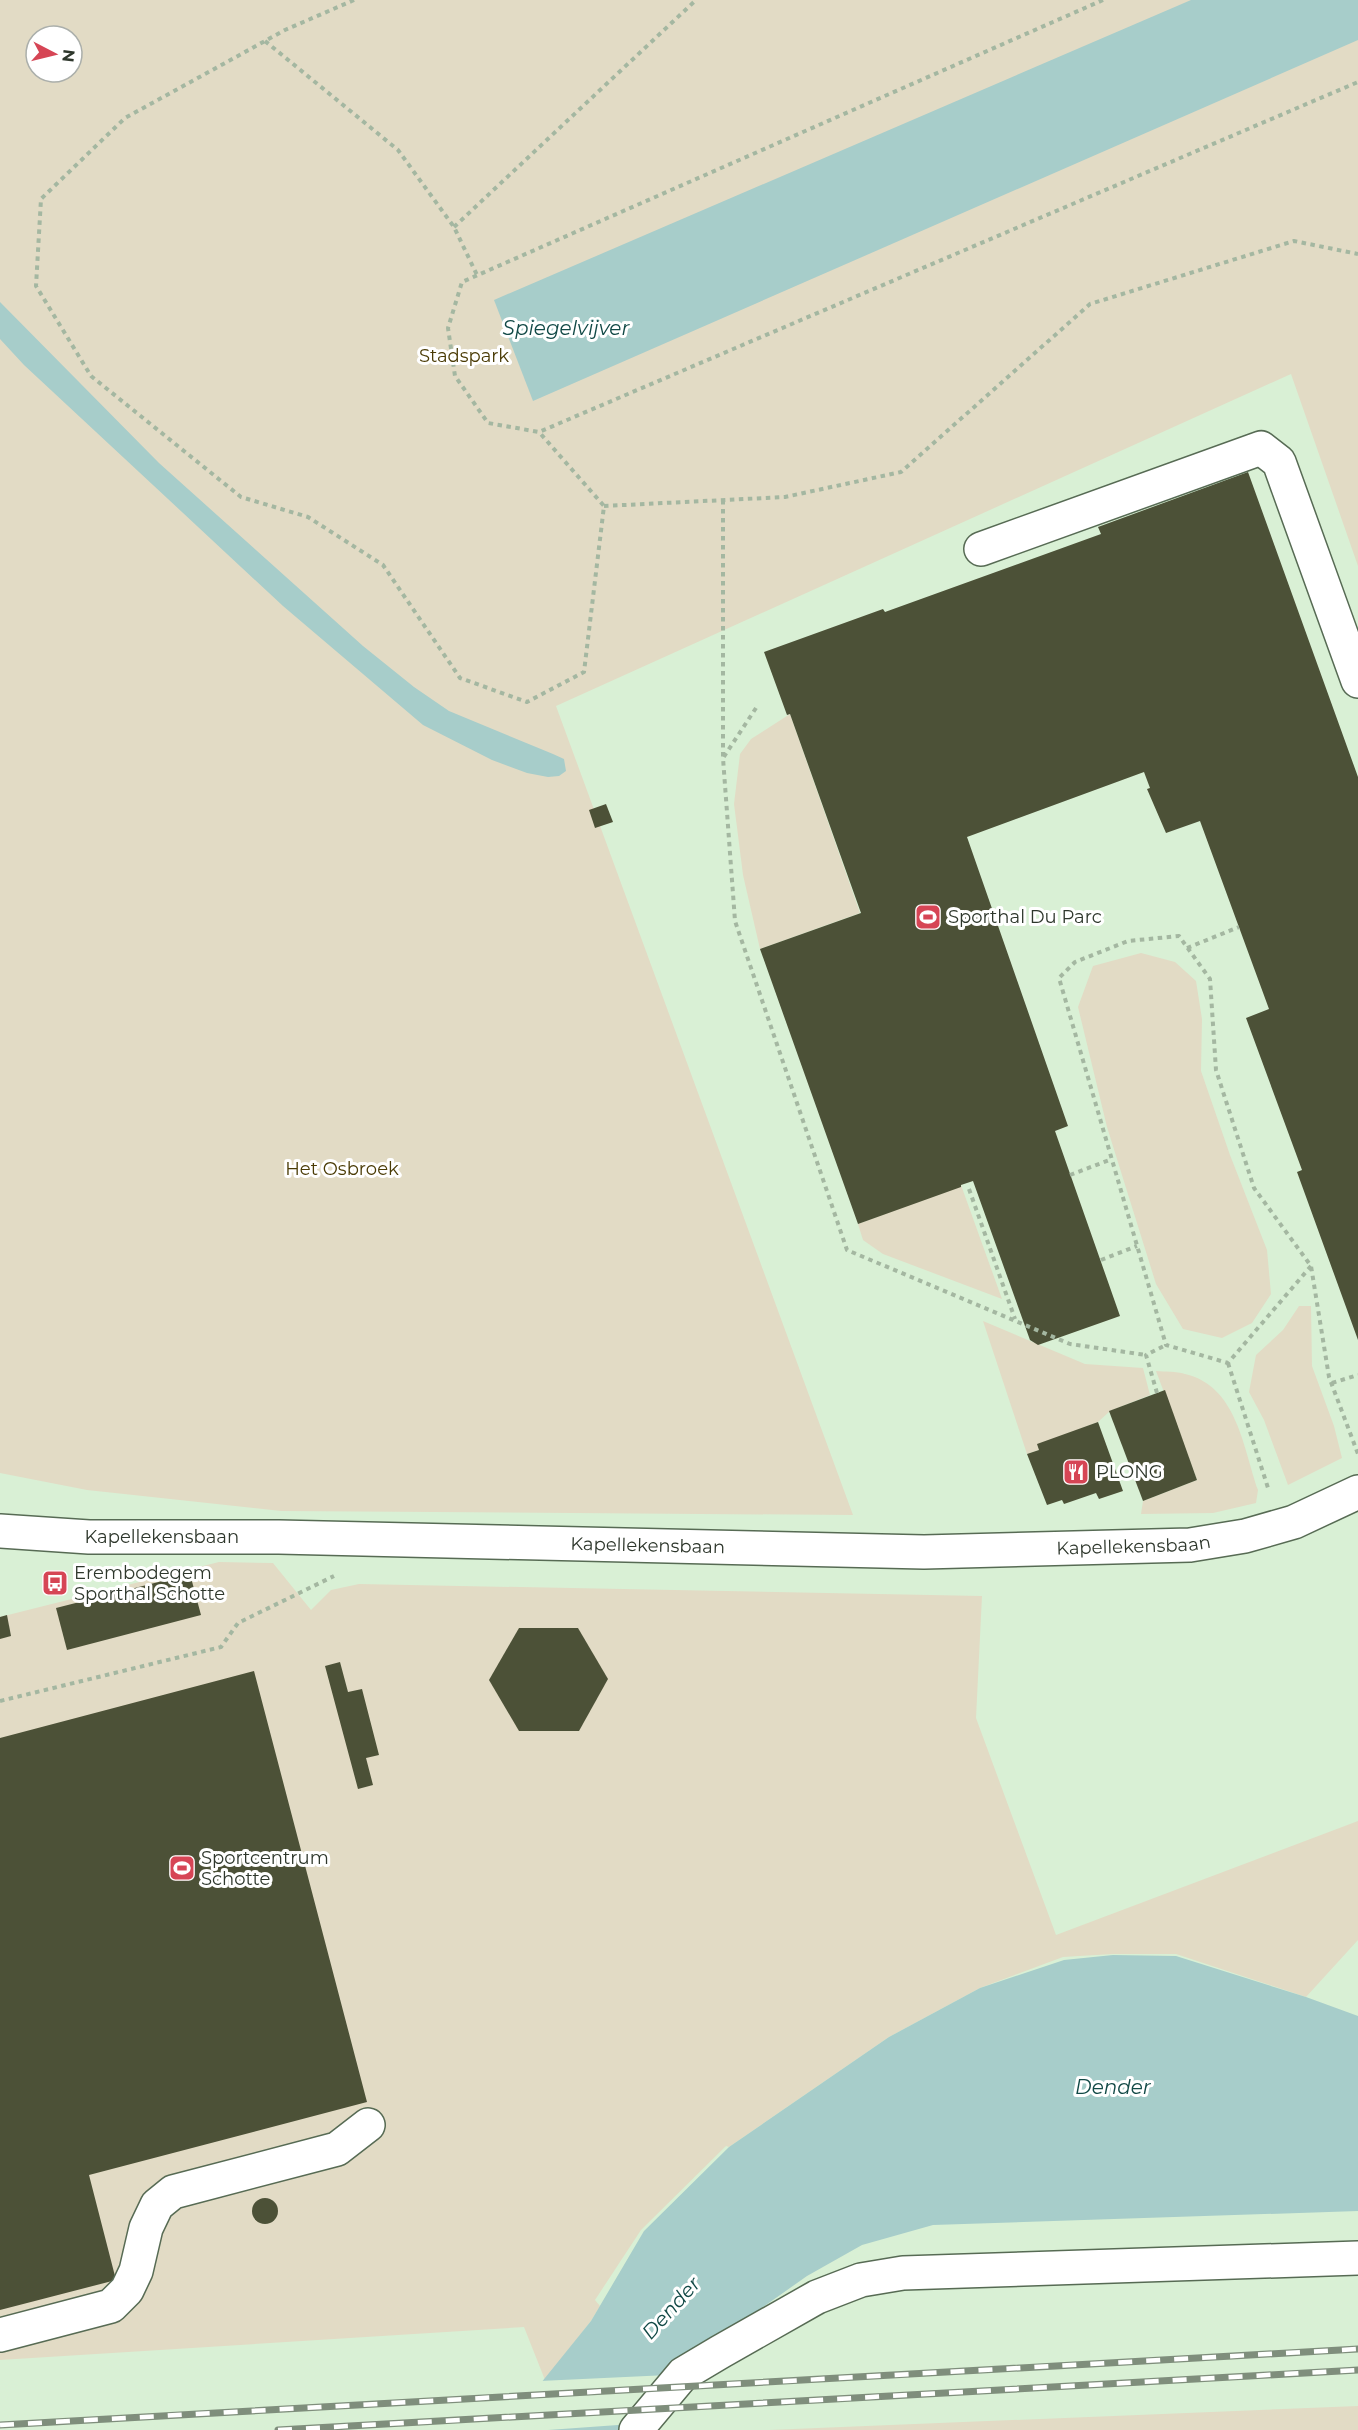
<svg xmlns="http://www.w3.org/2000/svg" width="1358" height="2430" viewBox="0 0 1358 2430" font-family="Montserrat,sans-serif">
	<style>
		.green { fill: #e2dbc5; fill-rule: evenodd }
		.water { fill: #a7cdca }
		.pier { fill: #d9f0d5 }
		.building { fill: #4c5137 }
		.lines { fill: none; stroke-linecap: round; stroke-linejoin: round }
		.minor-casing { stroke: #576b54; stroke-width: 36 }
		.path { stroke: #a4b7a1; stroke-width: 4; stroke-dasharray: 4.5 4.5; stroke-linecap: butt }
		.minor { stroke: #fff; stroke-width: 33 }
		.rail-casing { stroke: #7f8e7c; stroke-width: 7 }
		.rail { stroke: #fff; stroke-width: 4.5; stroke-dasharray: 14; stroke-linecap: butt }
		.labels { text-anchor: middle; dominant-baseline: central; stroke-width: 6; stroke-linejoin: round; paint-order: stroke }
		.park-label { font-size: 18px; fill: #4a3b05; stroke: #fff }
		.poi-label { font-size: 18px; fill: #2e372c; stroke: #fff; text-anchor: start }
		.street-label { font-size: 18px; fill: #2e372c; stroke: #fff }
		.water-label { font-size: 20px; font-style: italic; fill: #114946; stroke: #fff }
	</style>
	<rect width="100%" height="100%" fill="#d9f0d5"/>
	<g class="green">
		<path d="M 0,0 L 1358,0 L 1358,566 L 1291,374 L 556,706 L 853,1515 L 281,1511 L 87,1490 L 0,1473 ZM 36,36 L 72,36 L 72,72 L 36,72 Z"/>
		<polygon points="790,714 860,913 760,949 743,875 734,804 740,754 751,739"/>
		<polygon points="1141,953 1175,962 1196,981 1202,1019 1201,1071 1230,1155 1267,1250 1271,1294 1252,1323 1222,1338 1183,1329 1156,1284 1107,1127 1078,1007 1093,966"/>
		<polygon points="961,1185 1002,1299 883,1254 863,1240 858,1224"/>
		<polygon points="1299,1306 1311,1306 1312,1366 1334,1426 1342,1458 1288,1485 1264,1420 1249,1392 1256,1355 1283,1330"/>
		<polygon points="983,1321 1085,1364 1143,1368 1150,1395 1110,1411 1098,1422 1038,1445 1039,1450 1027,1454"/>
		<path d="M 1156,1371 C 1165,1372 1176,1371 1185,1374 C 1237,1386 1243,1447 1258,1490 L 1256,1503 L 1213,1513 L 1141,1514 L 1143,1501 L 1197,1480 Z"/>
		<polygon points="219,1562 273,1563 311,1610 331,1590 359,1584 982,1596 976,1718 1056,1935 1358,1821 1358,1940 1306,1997 1176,1954 1113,1954 1063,1957 980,1988 889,2037 729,2147 726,2146 641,2230 595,2300 600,2306 591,2321 545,2380 524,2327 0,2360 0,1617"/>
		<polygon points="1358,2406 1358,2430 769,2430"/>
	</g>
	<g class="water">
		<polygon points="1191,0 1358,0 1358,40 533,401 494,300"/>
		<polygon points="0,302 159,463 363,646 414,687 449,711 553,754 564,759 566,771 559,776 548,777 527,773 492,760 423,725 283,606 24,365 0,339"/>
		<polygon points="1113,1955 1176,1956 1306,1997 1358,2016 1358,2211 933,2225 862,2245 807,2276 712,2343 624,2430 503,2430 591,2321 644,2231 729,2147 889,2037 980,1988 1064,1960"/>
	</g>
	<polygon class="pier" points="668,2375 632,2424 548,2430 500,2430 540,2381"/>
	<g class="building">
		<polygon points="1248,472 1358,777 1358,1340 1297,1172 1302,1170 1246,1018 1269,1009 1200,821 1166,833 1147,789 1150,788 1144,772 967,837 1068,1126 1055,1131 1120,1316 1038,1345 1030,1340 973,1181 961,1185 961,1187 858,1224 760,949 861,913 790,714 787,715 764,652 883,609 885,612 1101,534 1098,527"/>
		<polygon points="606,804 613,822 595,828 589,810"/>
		<polygon points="1165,1390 1197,1480 1143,1501 1109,1411"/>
		<polygon points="1098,1422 1123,1491 1099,1499 1096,1493 1064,1504 1062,1500 1047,1505 1027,1454 1039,1450 1037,1444"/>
		<polygon points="190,1574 201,1615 67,1650 56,1608"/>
		<polygon points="7,1615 11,1636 0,1639 0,1617"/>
		<polygon points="519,1628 578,1628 608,1679 579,1731 519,1731 489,1680"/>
		<polygon points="340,1662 348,1692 362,1689 379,1755 366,1758 373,1785 358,1789 325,1666"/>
		<polygon points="254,1671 367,2102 89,2175 116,2280 0,2310 0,1738"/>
		<circle cx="265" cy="2211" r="13"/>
	</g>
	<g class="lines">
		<g class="minor-casing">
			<g id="minor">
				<polyline points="981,549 1261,448 1279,462 1358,681"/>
				<path id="s1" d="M 0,1531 L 89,1537 L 279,1537 L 924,1552 L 1190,1545 L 1245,1536 L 1294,1522 L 1358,1492"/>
				<polyline points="0,2335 111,2306 127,2290 136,2271 146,2228 157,2205 173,2192 337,2149 368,2125"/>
				<polyline points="636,2430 683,2374 720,2352 817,2297 861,2280 903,2273 1358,2258"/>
			</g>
		</g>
		<g class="path">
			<polyline points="354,0 285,30 125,118 41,199 36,286 91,376 241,497 308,517 383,565 460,678 527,702 584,672 604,506 539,432"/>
			<polyline points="1103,0 462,282 448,328 455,376 488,423 539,432 1358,82"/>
			<polyline points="265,41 398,150 454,227 477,275"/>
			<polyline points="454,227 696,0"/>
			<polyline points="723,500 723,758"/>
			<polyline points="604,506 785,497 901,472 1090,304 1294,241 1358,254"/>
			<polyline points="756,708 723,758 735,921 847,1250 1070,1344 1146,1355"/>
			<polyline points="1187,948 1239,927"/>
			<polyline points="1070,1175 1112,1159"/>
			<polyline points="969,1189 1015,1319"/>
			<polyline points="1101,1260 1137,1246"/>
			<polyline points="1311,1266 1228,1363 1166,1345 1059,978 1075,962 1128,941 1179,936 1210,979 1216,1070 1254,1188 1311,1266 1329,1377 1358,1454"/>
			<polyline points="1228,1363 1269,1491"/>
			<polyline points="1332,1383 1358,1375"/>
			<polyline points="1157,1393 1146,1355 1166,1345"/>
			<polyline points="0,1701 221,1647 238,1623 334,1576"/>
		</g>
		<use href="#minor" class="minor"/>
		<g class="rail-casing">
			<g id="rail">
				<polyline points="0,2425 1358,2349"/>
				<polyline points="278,2430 1358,2370"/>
			</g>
		</g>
		<use href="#rail" class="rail"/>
	</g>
	<defs>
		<g id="stadium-square" transform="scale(1.35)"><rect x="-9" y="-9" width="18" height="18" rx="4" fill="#d64555" stroke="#fff"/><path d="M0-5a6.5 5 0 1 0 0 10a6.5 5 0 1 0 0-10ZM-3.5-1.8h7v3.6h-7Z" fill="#fff"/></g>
		<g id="restaurant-square" transform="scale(1.35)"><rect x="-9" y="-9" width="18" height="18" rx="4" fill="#d64555" stroke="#fff"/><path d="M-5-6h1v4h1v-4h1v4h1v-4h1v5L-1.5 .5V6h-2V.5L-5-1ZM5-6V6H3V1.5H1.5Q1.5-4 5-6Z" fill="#fff"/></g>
		<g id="bus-square" transform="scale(1.35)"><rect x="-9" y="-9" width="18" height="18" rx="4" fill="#d64555" stroke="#fff"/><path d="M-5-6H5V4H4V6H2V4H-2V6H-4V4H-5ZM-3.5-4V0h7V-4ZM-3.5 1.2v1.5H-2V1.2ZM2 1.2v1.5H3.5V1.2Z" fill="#fff"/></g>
	</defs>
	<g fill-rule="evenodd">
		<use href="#stadium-square" x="928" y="917"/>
		<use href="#restaurant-square" x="1076" y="1472"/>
		<use href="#bus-square" x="55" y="1583"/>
		<use href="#stadium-square" x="182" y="1868"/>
	</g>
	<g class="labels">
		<g class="park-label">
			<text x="464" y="356">Stadspark</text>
			<text x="342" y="1169">Het Osbroek</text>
		</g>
		<g class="poi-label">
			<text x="948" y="917">Sporthal Du Parc</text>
			<text x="1096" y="1472">PLONG</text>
			<text x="74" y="1573">Erembodegem<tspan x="74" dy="21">Sporthal Schotte</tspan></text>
			<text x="201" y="1858">Sportcentrum<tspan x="201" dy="21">Schotte</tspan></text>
		</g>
		<g class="street-label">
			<text stroke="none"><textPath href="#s1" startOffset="162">Kapellekensbaan</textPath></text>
			<text stroke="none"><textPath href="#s1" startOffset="1134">Kapellekensbaan</textPath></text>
			<text stroke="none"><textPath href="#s1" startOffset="648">Kapellekensbaan</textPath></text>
		</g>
		<g class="water-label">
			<text x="566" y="328">Spiegelvijver</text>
			<text x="1113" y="2087">Dender</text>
			<text transform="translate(671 2308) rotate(-48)">Dender</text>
		</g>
	</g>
	<g transform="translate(54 54) rotate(97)"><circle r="28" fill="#ffffff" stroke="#abafab" stroke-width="1.5"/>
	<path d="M0-4.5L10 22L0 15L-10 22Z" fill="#d64555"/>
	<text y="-9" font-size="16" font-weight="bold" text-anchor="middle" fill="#2e372c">N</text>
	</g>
</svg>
